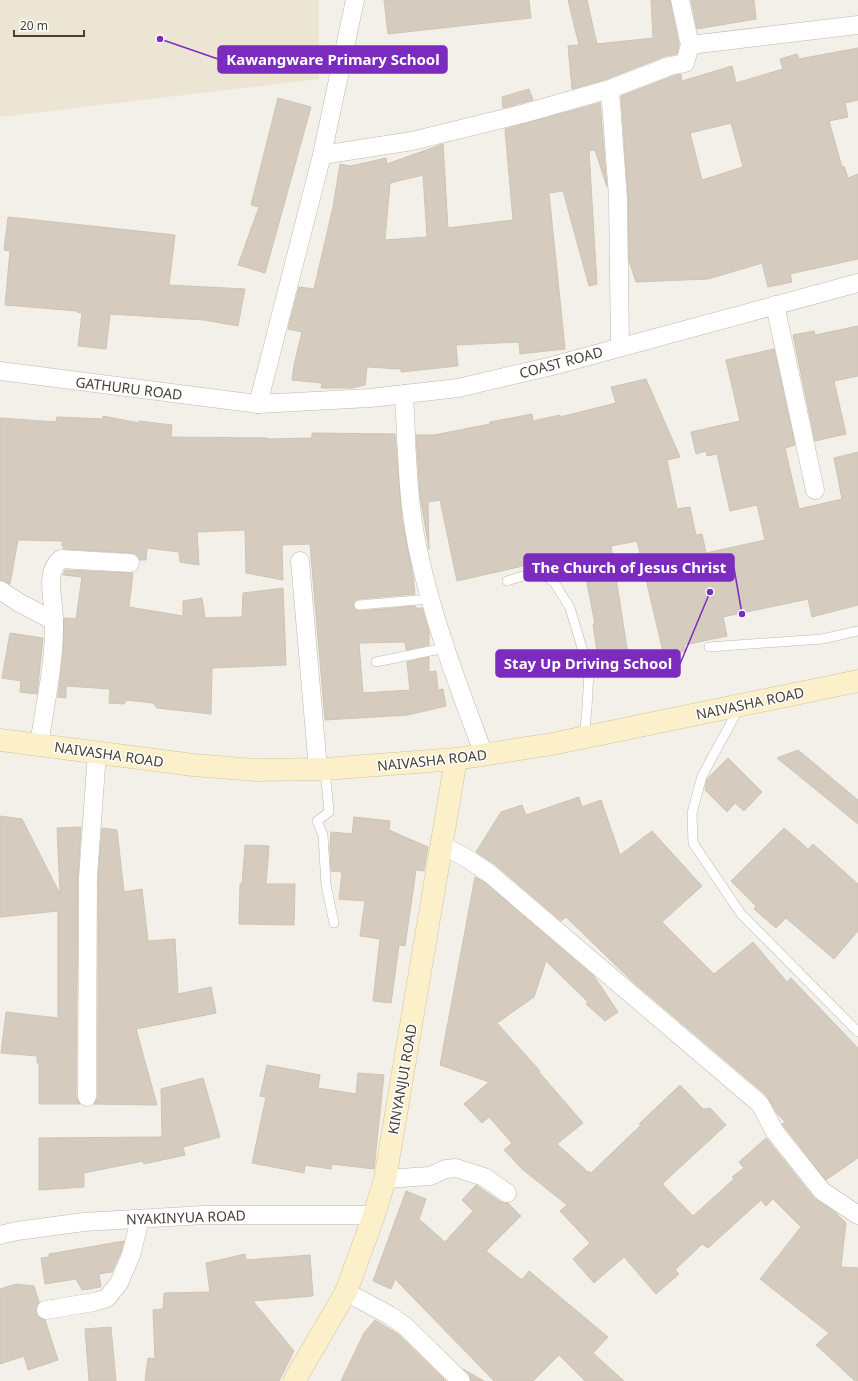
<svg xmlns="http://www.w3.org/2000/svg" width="858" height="1381" viewBox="0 0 858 1381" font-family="'Noto Sans',sans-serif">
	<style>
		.education { fill: #ece5d3 }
		.building { fill: #d5ccbf; stroke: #cfc4b2; fill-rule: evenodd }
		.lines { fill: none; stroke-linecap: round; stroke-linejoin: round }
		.lane-casing { stroke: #bfb8ac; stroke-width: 10 }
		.street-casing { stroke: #bfb8ac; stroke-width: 19 }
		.secondary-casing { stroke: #d1c49a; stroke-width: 23 }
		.lane { stroke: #fff; stroke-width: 9 }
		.street { stroke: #fff; stroke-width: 18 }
		.secondary { stroke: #fcf0ca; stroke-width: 22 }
		.labels { text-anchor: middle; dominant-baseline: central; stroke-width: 3; stroke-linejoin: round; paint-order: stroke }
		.street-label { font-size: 14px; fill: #474137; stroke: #fff }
		.leader { fill: none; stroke: #7b2cbf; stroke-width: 1.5 }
		.callout-dot { fill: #7b2cbf; stroke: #fff; stroke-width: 1.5 }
		.callout { fill: #7b2cbf; stroke: #7b2cbf; stroke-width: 1.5 }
		.callout-label { font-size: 15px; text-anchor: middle; font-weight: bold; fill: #fff }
	</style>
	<rect width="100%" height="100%" fill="#f3f0e9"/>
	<polygon class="education" points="0,0 319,0 319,79 0,117"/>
	<g class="building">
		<polygon points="384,0 529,0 531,18 388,34"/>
		<polygon points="568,0 587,0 597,44 653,38 651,0 670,0 679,45 677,54 666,56 607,79 572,89 568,46 579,45"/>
		<polygon points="691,0 754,0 756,19 697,29"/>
		<path d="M 858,48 L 858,100 L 845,103 L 848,117 L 829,121 L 842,167 L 844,166 L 848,178 L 858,174 L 858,259 L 790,274 L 792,282 L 768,287 L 762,263 L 708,279 L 636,282 L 629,261 L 628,197 L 621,96 L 673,76 L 681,74 L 682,81 L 732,66 L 736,83 L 783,69 L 780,59 L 797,54 L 799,59 ZM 731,123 L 743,167 L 702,180 L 690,133 Z"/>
		<polygon points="529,89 533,100 503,108 502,97"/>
		<polygon points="278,98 311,107 265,273 238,265 259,207 251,205"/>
		<path d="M 600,103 L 607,187 L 595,150 L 589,151 L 597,284 L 589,286 L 563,191 L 549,193 L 565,349 L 520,354 L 519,342 L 456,345 L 458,366 L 401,372 L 401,369 L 367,367 L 365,385 L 352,388 L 321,388 L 322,383 L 292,380 L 294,365 L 302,332 L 288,329 L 299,287 L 314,289 L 333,207 L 340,164 L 351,166 L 386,158 L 387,164 L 443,144 L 448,228 L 513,220 L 505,129 ZM 423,175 L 427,237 L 385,240 L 390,183 Z"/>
		<polygon points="8,217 175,235 169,285 245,289 238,326 204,320 110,314 106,349 78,346 82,313 77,312 77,311 5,305 10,251 4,250"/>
		<polygon points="858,326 858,376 834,381 846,434 815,441 793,335 814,331 815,335"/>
		<polygon points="774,349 795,445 785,448 799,509 842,499 834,458 858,452 858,605 812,617 808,599 723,617 727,636 684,645 686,651 664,656 637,541 611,546 629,661 599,666 593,624 595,624 583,563 557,569 554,559 457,581 440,500 428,502 429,549 420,496 416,435 434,435 490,424 490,422 532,414 533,421 560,415 560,417 616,403 611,387 646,379 680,457 667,460 677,509 690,507 696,535 702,534 706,553 765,540 757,505 730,511 717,454 707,456 706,451 696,454 691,432 740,421 726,360"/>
		<polygon points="103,416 139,423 139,421 172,425 171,437 268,438 268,439 312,438 312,433 395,434 402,519 413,576 415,594 358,599 354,602 353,606 356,610 360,611 415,606 415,608 422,608 429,631 429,645 406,650 405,642 359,643 363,693 410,690 407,662 429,657 429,672 436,671 438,690 443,689 446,706 408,715 325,720 310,544 282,545 283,580 246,573 245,530 197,532 199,565 180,562 179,552 147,548 146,560 140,560 136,554 131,553 63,549 64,546 62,546 62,541 18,540 10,584 0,580 0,418 56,422 57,417 103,419"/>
		<polygon points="65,570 133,573 129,607 183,616 183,601 202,598 205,618 242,617 243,593 283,588 286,665 212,668 211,714 157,708 153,703 127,700 124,704 109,703 110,689 66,686 66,698 58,697 63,653 64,618 76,619 82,577 63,575"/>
		<polygon points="10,633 43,638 37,694 20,692 21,681 2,678"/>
		<polygon points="798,750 858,800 858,824 777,758"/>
		<polygon points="728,758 762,792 744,811 735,803 727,812 705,790 707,779"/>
		<polygon points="579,797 582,807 601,800 620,855 652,831 702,886 662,922 714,974 753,942 787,982 791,978 858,1048 858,1158 826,1180 784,1126 782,1124 785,1122 776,1112 767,1096 633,982 566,917 561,921 497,866 476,852 501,812 522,805 526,815"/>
		<polygon points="0,816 22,819 60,894 57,828 81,827 78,877 76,1097 80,1104 39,1104 39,1063 37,1063 37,1056 1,1053 6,1012 58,1018 58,911 0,917"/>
		<polygon points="354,817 390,821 389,830 428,847 424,871 416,870 405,946 399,945 391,1003 373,1001 380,939 360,936 365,901 339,899 342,872 331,871 330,847 331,832 352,834"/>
		<polygon points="102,828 117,830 124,892 142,889 148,941 175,939 178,994 211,987 216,1013 136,1029 157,1105 94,1104 98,1097 98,877"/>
		<polygon points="784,828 808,849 813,844 858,884 858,931 834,959 786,918 776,928 754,909 756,906 731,881"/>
		<polygon points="245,845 269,846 266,884 295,884 294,925 239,924 240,884 242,884"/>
		<polygon points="475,877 484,882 594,976 618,1012 605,1021 586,1004 588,1002 546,961 534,997 497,1023 540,1071 539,1072 583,1123 557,1144 586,1170 586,1172 588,1171 591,1173 642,1124 639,1124 680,1085 703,1109 710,1108 726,1125 662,1184 693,1216 734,1179 732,1177 744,1168 739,1162 766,1138 814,1198 835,1212 846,1223 841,1267 858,1268 858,1381 855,1381 816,1345 829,1333 760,1279 801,1227 773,1199 766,1206 761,1200 708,1248 702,1244 675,1270 679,1274 656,1294 624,1257 594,1283 573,1259 590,1243 560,1211 567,1205 522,1169 504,1150 512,1143 489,1117 482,1123 464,1104 489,1082 440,1065"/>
		<polygon points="267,1065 320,1075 318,1088 356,1094 358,1073 384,1075 374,1169 332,1164 331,1169 305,1165 304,1173 252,1163 266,1097 260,1096"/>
		<polygon points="203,1078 220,1137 183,1147 185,1155 144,1164 143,1161 84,1173 84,1187 39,1190 39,1138 162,1137 161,1089"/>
		<polygon points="476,1185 501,1202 508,1203 521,1216 486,1251 522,1280 529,1271 608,1337 593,1353 624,1381 585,1381 559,1355 533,1381 494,1381 395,1279 391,1289 373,1281 406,1191 426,1199 419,1219 445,1242 473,1211 462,1200"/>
		<polygon points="124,1241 121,1252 112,1272 99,1274 101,1287 82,1290 76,1279 45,1284 41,1258 49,1257 49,1254"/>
		<polygon points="245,1254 246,1260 310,1255 313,1296 253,1301 294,1351 279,1381 145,1381 148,1358 155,1359 153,1310 163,1309 164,1293 210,1292 206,1263"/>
		<polygon points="16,1284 34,1286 39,1302 36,1307 36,1312 38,1317 45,1320 58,1360 28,1370 24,1356 0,1364 0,1289"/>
		<polygon points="375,1320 398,1334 446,1381 341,1381 364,1333"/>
		<polygon points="111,1327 116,1381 89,1381 85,1329"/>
		<polygon points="463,1369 484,1381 471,1381 469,1374"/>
	</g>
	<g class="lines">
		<g class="lane-casing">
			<g id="lane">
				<polyline points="507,581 523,576 544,575 554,582 570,608 589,671 587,708 584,737"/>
				<polyline points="359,605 430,599"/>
				<polyline points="709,647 822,639 858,631"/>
				<polyline points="376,662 445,648"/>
				<polyline points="739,708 702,776 692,813 693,843 741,914 858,1032"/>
				<polyline points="325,769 329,812 317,821 323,835 326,885 334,923"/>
			</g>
		</g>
		<g class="street-casing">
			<g id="street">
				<polyline points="690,45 858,25"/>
				<polyline points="610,89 618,197 620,347"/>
				<polyline points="322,155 412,141 522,114 610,89 670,66 685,63 690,45 680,0"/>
				<polyline points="775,305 815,490"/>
				<polyline points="0,371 258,404 370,398 458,388 552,366 858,283"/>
				<path d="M 404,394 C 407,449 407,505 420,559 C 435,626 460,690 484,755"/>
				<polyline points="258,404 322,155 355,0"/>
				<polyline points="300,561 318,769"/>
				<polyline points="0,590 18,602 54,621"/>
				<path d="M 39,745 C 45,704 55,662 54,620 C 54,601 44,571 61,559 L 130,563"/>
				<polyline points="442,845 468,859 490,874 760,1104 775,1132 822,1191 858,1215"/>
				<polyline points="87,1097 88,877 97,753"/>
				<polyline points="385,1179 430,1176 446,1169 456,1168 484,1177 507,1193"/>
				<polyline points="0,1235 17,1231 84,1222 204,1215 374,1215"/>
				<polyline points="346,1292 389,1315 405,1326 461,1381"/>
				<polyline points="46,1310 94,1302 107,1298 119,1283 131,1255 140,1219"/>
			</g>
		</g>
		<g class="secondary-casing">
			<g id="secondary">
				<polyline points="0,740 193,765 257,770 325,769 456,759 552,744 858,681"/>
				<polyline points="294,1381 346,1292 374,1215 385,1179 456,759"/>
			</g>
		</g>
		<use href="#lane" class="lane"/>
		<use href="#street" class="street"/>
		<use href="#secondary" class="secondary"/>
	</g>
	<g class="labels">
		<g class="street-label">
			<text transform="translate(561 362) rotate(-15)">COAST ROAD</text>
			<text transform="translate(129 388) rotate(7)">GATHURU ROAD</text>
			<text transform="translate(750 703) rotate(-12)">NAIVASHA ROAD</text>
			<text transform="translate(109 754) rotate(8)">NAIVASHA ROAD</text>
			<text transform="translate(432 760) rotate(-6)">NAIVASHA ROAD</text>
			<text transform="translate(402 1079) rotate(-80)">KINYANJUI ROAD</text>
			<text transform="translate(186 1217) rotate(-2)">NYAKINYUA ROAD</text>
		</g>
	</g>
	<path class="leader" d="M160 39L218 59M742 614L734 568M710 592L680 664"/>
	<g class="callout-dot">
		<circle cx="160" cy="39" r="4"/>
		<circle cx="742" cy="614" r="4"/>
		<circle cx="710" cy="592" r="4"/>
	</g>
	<g class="callout">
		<rect x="218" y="46" width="229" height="27" rx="4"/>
		<rect x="524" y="554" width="210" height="27" rx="4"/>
		<rect x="496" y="650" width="184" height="27" rx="4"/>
	</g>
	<g class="callout-label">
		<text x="333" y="65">Kawangware Primary School</text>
		<text x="629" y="573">The Church of Jesus Christ</text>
		<text x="588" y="669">Stay Up Driving School</text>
	</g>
	<path d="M14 30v6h70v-6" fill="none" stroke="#474137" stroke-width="2"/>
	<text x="20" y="30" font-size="12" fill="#474137" stroke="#ffffff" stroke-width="3" paint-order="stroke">20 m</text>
</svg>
